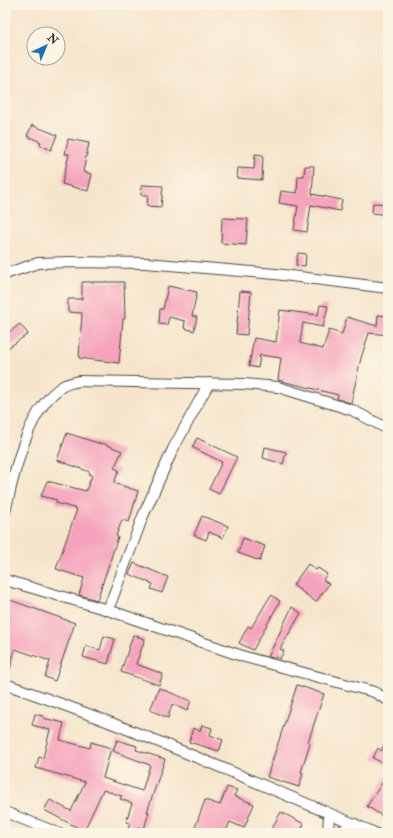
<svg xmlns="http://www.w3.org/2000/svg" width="393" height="838" viewBox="0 0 393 838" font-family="'IM FELL Double Pica',serif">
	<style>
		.building { fill: #f5a3bc }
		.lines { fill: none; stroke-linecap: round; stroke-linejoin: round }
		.minor-casing { stroke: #494743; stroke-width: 12 }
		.minor { stroke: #fff; stroke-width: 10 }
	</style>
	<rect width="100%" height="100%" fill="#fcf5e5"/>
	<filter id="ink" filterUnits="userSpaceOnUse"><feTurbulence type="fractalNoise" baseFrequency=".025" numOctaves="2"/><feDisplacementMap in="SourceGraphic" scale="8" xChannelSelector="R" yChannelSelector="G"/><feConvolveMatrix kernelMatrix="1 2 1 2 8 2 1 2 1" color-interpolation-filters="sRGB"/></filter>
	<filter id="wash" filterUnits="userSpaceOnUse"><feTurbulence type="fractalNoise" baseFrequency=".012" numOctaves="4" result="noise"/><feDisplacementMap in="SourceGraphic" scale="16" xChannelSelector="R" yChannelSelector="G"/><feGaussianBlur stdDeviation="0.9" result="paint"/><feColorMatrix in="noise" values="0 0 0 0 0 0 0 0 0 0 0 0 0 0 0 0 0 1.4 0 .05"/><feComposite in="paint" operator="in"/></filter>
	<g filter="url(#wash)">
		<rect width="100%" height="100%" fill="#f6e5cc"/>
		<g id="blocks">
			<g class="building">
				<polygon points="32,125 57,135 51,150 40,145 41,142 27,136"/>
				<polygon points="68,139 89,143 83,172 92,174 88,191 62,184 69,154 65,154"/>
				<polygon points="255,154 263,155 262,180 237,178 238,168 254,169"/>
				<polygon points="305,166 314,166 312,194 342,200 340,211 311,205 307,232 294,230 298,206 279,203 281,191 297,193 298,176 304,176"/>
				<polygon points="142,185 163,186 161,207 147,206 148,195 141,195"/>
				<polygon points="373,203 388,204 388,215 372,213"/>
				<polygon points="222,218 248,219 246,245 221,243"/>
				<polygon points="298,253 306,254 305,266 296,265"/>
				<polygon points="82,282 124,282 125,319 123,319 119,363 79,358 82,313 68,312 68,299 82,299"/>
				<polygon points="168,286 197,292 192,316 197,317 194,331 184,328 185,321 169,317 167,325 159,324 160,309 163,309"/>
				<polygon points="240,291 251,292 247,335 236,334"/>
				<polygon points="320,305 328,306 323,327 303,323 300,343 323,349 329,330 342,334 347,317 377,326 378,315 388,316 388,335 369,333 361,358 351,403 337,399 338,395 278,380 281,358 260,355 258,368 249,366 254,338 276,342 280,310 318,315"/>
				<polygon points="20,324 28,334 8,348 5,343 5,335"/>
				<polygon points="67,433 101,444 102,443 122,451 114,468 119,470 114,483 138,491 129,522 122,520 116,536 118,537 97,600 79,595 84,578 56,569 77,509 56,503 57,500 41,496 47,481 86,491 92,475 89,474 90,472 57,460"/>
				<polygon points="197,438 237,457 219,494 209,489 222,462 192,447"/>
				<polygon points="265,447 286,452 283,464 263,458"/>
				<polygon points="202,516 228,526 223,538 209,532 206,540 194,535"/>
				<polygon points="243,538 265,546 260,561 238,553"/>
				<polygon points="134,563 168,577 162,593 151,589 153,584 129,574"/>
				<polygon points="308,564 316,570 318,568 327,574 323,580 329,584 316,602 293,585"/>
				<polygon points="271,595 280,601 253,650 239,643 248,626 251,628"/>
				<polygon points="10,600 75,623 55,681 45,677 50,661 15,649 8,677 5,677 5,644 9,629 5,628 5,607 8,607"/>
				<polygon points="292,607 301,613 280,649 284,651 280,659 276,657 274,658 268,657"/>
				<polygon points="133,635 145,639 136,664 163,674 159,685 121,672"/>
				<polygon points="104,636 115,639 108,664 83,657 86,646 100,650"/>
				<polygon points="297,685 324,694 308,742 310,743 301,772 303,773 299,787 267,777"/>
				<polygon points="159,688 191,701 187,711 172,704 168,718 150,710"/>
				<polygon points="35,714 43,716 43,718 64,723 60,740 90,748 91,742 111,748 103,778 142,791 150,765 113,751 117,740 137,746 136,750 165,759 147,812 149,812 144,829 138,827 136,831 128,829 130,823 126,822 132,803 120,799 122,796 103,790 84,831 44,810 50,800 71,811 85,782 36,768 39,757 43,758 50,730 32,725"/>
				<polygon points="202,725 212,728 210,735 223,740 219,751 189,742 193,728 200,731"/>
				<polygon points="388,738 388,766 373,758 378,748 381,751"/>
				<polygon points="388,774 388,794 385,800 388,802 388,820 367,806"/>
				<polygon points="227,787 237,790 234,796 254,804 244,828 230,822 225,833 193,833 205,800 220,805"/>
				<polygon points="281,812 304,824 299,833 276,833 271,830"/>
			</g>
		</g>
	</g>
	<g filter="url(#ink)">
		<use href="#blocks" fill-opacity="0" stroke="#494743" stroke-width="1"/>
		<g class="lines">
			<g class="minor-casing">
				<g id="minor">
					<polyline points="5,274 38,263 71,262 146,263 275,274 388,288"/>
					<path d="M 5,512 C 14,474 27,408 63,386 C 68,383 75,382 80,381 L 244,384 L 278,387 L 352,410 L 388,429"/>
					<polyline points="5,580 108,610 245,657 374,692 388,700"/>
					<polyline points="108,610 143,516 173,449 209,383"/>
					<path d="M 5,684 C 131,727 253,781 375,833"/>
					<polyline points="5,812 58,833"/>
					<polyline points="328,833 329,814"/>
					<polyline points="338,833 355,824"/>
				</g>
			</g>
			<use href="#minor" class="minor"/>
		</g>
	</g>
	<rect width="393" height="838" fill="none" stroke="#fcf5e5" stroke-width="20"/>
	<g transform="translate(46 46) rotate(44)"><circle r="19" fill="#fcf5e5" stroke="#a8a49b"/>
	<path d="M0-3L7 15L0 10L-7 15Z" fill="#1f6fb2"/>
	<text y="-6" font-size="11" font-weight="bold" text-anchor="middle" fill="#2b2b2b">N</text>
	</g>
</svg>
